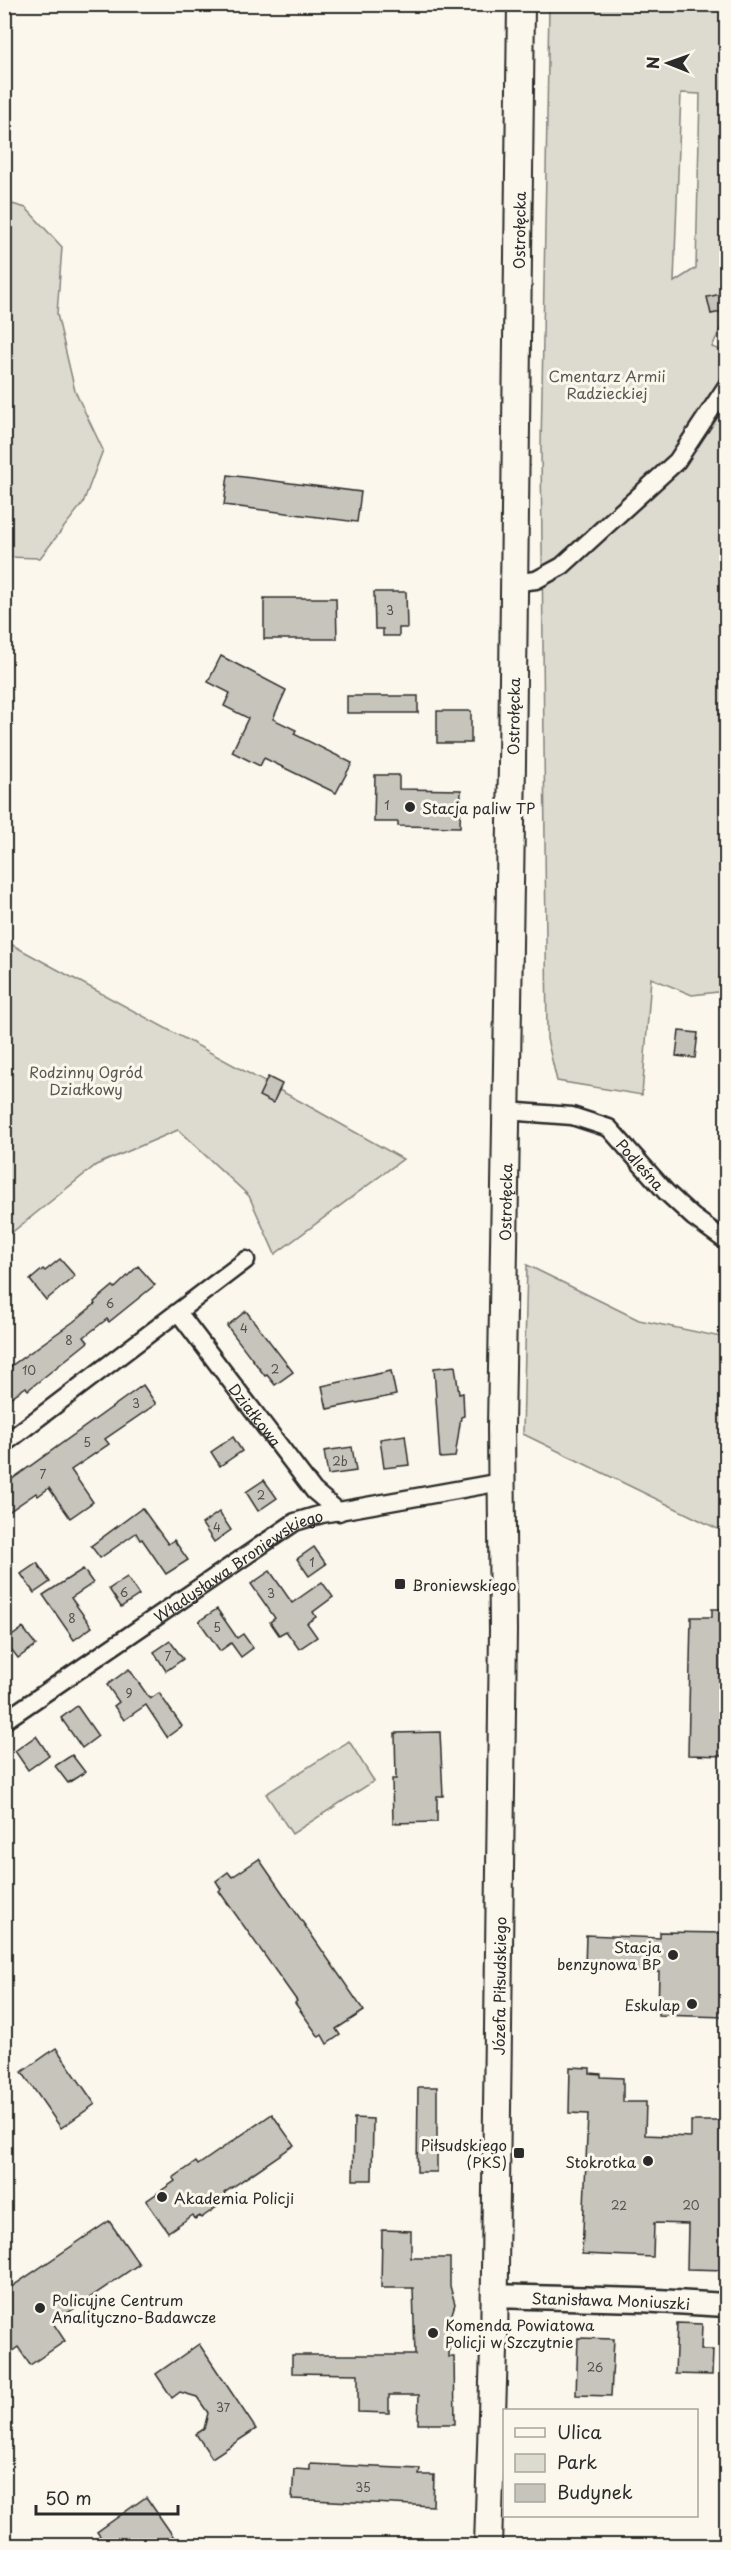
<svg xmlns="http://www.w3.org/2000/svg" width="731" height="2550" viewBox="0 0 731 2550" font-family="'Playpen Sans',sans-serif">
	<style>
		.green { fill: #dddad0; stroke: #84827e; stroke-width: 1.5; fill-rule: evenodd }
		.building { fill: #c7c4bc; stroke: #2b2b2b; stroke-width: 1.5 }
		.lines { fill: none; stroke-linecap: round; stroke-linejoin: round }
		.street-casing { stroke: #2b2b2b; stroke-width: 21 }
		.secondary-casing { stroke: #2b2b2b; stroke-width: 27 }
		.primary-casing { stroke: #2b2b2b; stroke-width: 30 }
		.street { stroke: #fbf7ec; stroke-width: 16 }
		.secondary { stroke: #fbf7ec; stroke-width: 22 }
		.primary { stroke: #fbf7ec; stroke-width: 26 }
		.poi-dot { fill: #2b2b2b; stroke: #fbf7ec; stroke-width: 2 }
		.labels { text-anchor: middle; dominant-baseline: central; stroke-width: 6; stroke-linejoin: round; paint-order: stroke }
		.number-label { font-size: 12px; fill: #52514f }
		.street-label { font-size: 15px; fill: #2b2b2b; stroke: #fbf7ec }
		.park-label { font-size: 15px; fill: #585754; stroke: #fbf7ec }
		.poi-label { font-size: 15px; fill: #2b2b2b; stroke: #fbf7ec; text-anchor: start }
	</style>
	<rect width="100%" height="100%" fill="#fbf7ec"/>
	<filter id="ink" filterUnits="userSpaceOnUse"><feTurbulence type="fractalNoise" baseFrequency=".0167" numOctaves="2"/><feDisplacementMap in="SourceGraphic" scale="12" xChannelSelector="R" yChannelSelector="G"/><feConvolveMatrix kernelMatrix="1 2 1 2 8 2 1 2 1" color-interpolation-filters="sRGB"/></filter>
	<g filter="url(#ink)">
		<g class="green">
			<path d="M 549,5 L 726,5 L 726,317 L 721,316 L 725,318 L 712,347 L 726,352 L 726,991 L 692,995 L 651,978 L 642,1095 L 557,1081 L 547,1039 L 541,448 ZM 681,93 L 700,94 L 696,268 L 674,282 Z"/>
			<polygon points="5,202 26,208 62,247 57,314 75,391 103,450 83,503 40,558 5,557"/>
			<polygon points="5,941 305,1104 403,1159 275,1254 249,1196 178,1130 96,1165 5,1238"/>
			<polygon points="527,1265 639,1320 726,1338 726,1533 523,1434"/>
			<polygon points="349,1741 374,1781 292,1834 266,1794"/>
		</g>
		<g class="building">
			<polygon points="726,293 726,311 711,314 707,297"/>
			<polygon points="228,475 361,492 357,522 224,505"/>
			<polygon points="374,592 406,592 407,628 399,628 399,636 383,636 383,629 375,629"/>
			<polygon points="264,598 336,598 337,639 264,639"/>
			<polygon points="221,656 286,690 273,719 296,730 294,734 352,763 336,793 264,758 260,766 232,752 248,718 224,706 230,693 208,682"/>
			<rect x="347" y="696" width="71" height="17"/>
			<rect x="437" y="711" width="34" height="32"/>
			<polygon points="375,775 399,775 399,789 461,790 460,827 398,826 398,822 374,822"/>
			<polygon points="679,1031 698,1033 695,1058 676,1056"/>
			<polygon points="268,1077 282,1084 273,1103 259,1096"/>
			<polygon points="60,1259 75,1276 46,1300 30,1280 43,1269 45,1271"/>
			<polygon points="138,1266 155,1285 109,1322 107,1319 84,1337 88,1342 28,1390 26,1387 4,1402 4,1371 73,1322 95,1304 94,1302 113,1286 115,1288"/>
			<polygon points="246,1311 293,1372 275,1385 267,1375 265,1376 227,1326"/>
			<polygon points="455,1366 459,1394 463,1393 464,1416 461,1417 455,1457 440,1458 434,1368"/>
			<polygon points="391,1371 396,1395 327,1409 322,1386"/>
			<polygon points="143,1385 156,1404 105,1439 109,1444 71,1470 93,1502 70,1518 49,1488 38,1496 36,1493 4,1515 4,1485"/>
			<polygon points="405,1435 409,1465 384,1468 380,1439"/>
			<polygon points="233,1437 242,1451 220,1466 211,1452"/>
			<polygon points="352,1447 356,1471 328,1475 324,1451"/>
			<polygon points="264,1480 277,1498 258,1511 246,1492"/>
			<polygon points="142,1508 168,1544 174,1540 188,1560 166,1574 142,1539 140,1540 136,1533 100,1558 91,1546"/>
			<polygon points="219,1512 231,1530 214,1542 202,1524"/>
			<polygon points="314,1547 326,1564 309,1576 297,1559"/>
			<polygon points="37,1563 50,1582 34,1593 21,1574"/>
			<polygon points="83,1569 93,1583 71,1598 92,1627 74,1640 43,1595"/>
			<polygon points="270,1571 292,1603 322,1582 333,1597 313,1612 316,1617 307,1623 317,1637 299,1649 286,1631 279,1635 270,1622 275,1618 251,1584"/>
			<polygon points="127,1577 139,1595 121,1607 109,1589"/>
			<polygon points="217,1609 237,1638 243,1634 253,1648 241,1657 231,1643 220,1651 199,1621"/>
			<polygon points="712,1609 726,1609 726,1756 688,1755 691,1617 712,1617"/>
			<polygon points="23,1628 36,1645 18,1658 5,1641"/>
			<polygon points="170,1641 183,1659 166,1671 154,1652"/>
			<polygon points="129,1669 150,1699 159,1693 182,1726 167,1737 146,1705 124,1720 114,1706 119,1702 107,1685"/>
			<polygon points="77,1706 98,1736 82,1748 61,1718"/>
			<polygon points="440,1732 443,1796 437,1796 437,1822 393,1823 392,1779 396,1779 395,1733"/>
			<polygon points="36,1736 49,1755 28,1770 15,1751"/>
			<polygon points="72,1755 85,1772 68,1783 55,1766"/>
			<polygon points="259,1859 364,2011 336,2029 340,2035 327,2044 322,2035 319,2037 295,2003 297,2001 219,1891 221,1889 216,1881 228,1872 232,1877"/>
			<polygon points="660,1932 726,1933 726,2017 658,2015 659,1972 585,1968 586,1935 660,1938"/>
			<polygon points="56,2048 95,2104 61,2128 22,2072"/>
			<polygon points="570,2067 590,2068 590,2073 601,2074 601,2077 623,2078 623,2102 646,2102 645,2135 691,2137 691,2121 726,2121 726,2270 687,2269 688,2224 654,2223 653,2257 582,2254 588,2114 569,2113"/>
			<polygon points="418,2087 437,2087 437,2172 417,2172"/>
			<polygon points="272,2114 294,2145 224,2193 227,2198 223,2200 224,2202 201,2218 200,2216 195,2219 193,2215 168,2232 146,2201 175,2181 173,2178 196,2162 198,2165"/>
			<polygon points="354,2118 373,2119 372,2180 353,2180"/>
			<polygon points="109,2221 139,2264 53,2323 65,2341 30,2365 18,2347 4,2357 4,2292"/>
			<polygon points="382,2230 411,2231 411,2258 450,2258 450,2286 455,2304 450,2320 449,2357 454,2357 455,2424 418,2424 419,2395 389,2395 389,2413 358,2412 358,2374 292,2373 292,2355 415,2355 413,2288 381,2288"/>
			<polygon points="677,2323 702,2324 701,2350 713,2350 712,2375 675,2374"/>
			<polygon points="578,2338 614,2339 611,2396 576,2395"/>
			<polygon points="199,2344 256,2429 212,2458 196,2434 204,2429 208,2413 197,2397 180,2392 172,2398 156,2374"/>
			<polygon points="310,2464 420,2469 419,2475 434,2475 433,2506 292,2499 294,2469 310,2470"/>
			<polygon points="146,2497 180,2546 107,2546 97,2532"/>
		</g>
		<g class="lines">
			<g class="street-casing">
				<g id="street">
					<polyline points="512,583 536,580 562,566 677,461 726,387"/>
					<path id="s1" d="M 506,1111 L 572,1116 L 609,1128 L 666,1192 L 693,1217 L 726,1241"/>
					<path id="s2" d="M 178,1312 L 314,1491 L 339,1512"/>
					<polyline points="4,1444 246,1260"/>
					<path id="s3" d="M 4,1721 L 295,1522 L 322,1514 L 501,1482"/>
				</g>
			</g>
			<g class="secondary-casing">
				<g id="secondary">
					<path id="s4" d="M 494,2296 L 640,2300 L 726,2305"/>
				</g>
			</g>
			<g class="primary-casing">
				<g id="primary">
					<path id="s5" d="M 488,2546 L 494,2349 L 503,1630 L 501,1428 L 512,763 L 521,4"/>
				</g>
			</g>
			<use href="#street" class="street"/>
			<use href="#secondary" class="secondary"/>
			<use href="#primary" class="primary"/>
		</g>
	</g>
	<g class="poi-dot">
		<circle cx="410" cy="807" r="6"/>
		<rect x="394" y="1578" width="12" height="12" rx="3"/>
		<circle cx="673" cy="1955" r="6"/>
		<circle cx="692" cy="2004" r="6"/>
		<rect x="513" y="2147" width="12" height="12" rx="3"/>
		<circle cx="648" cy="2161" r="6"/>
		<circle cx="162" cy="2197" r="6"/>
		<circle cx="40" cy="2308" r="6"/>
		<circle cx="433" cy="2333" r="6"/>
	</g>
	<g class="labels">
		<g class="number-label">
			<text x="390" y="610">3</text>
			<text x="387" y="805">1</text>
			<text x="110" y="1303">6</text>
			<text x="244" y="1328">4</text>
			<text x="69" y="1340">8</text>
			<text x="275" y="1369">2</text>
			<text x="29" y="1370">10</text>
			<text x="136" y="1403">3</text>
			<text x="87" y="1442">5</text>
			<text x="340" y="1461">2b</text>
			<text x="43" y="1474">7</text>
			<text x="261" y="1495">2</text>
			<text x="217" y="1527">4</text>
			<text x="312" y="1562">1</text>
			<text x="124" y="1592">6</text>
			<text x="271" y="1593">3</text>
			<text x="72" y="1618">8</text>
			<text x="217" y="1627">5</text>
			<text x="168" y="1656">7</text>
			<text x="129" y="1693">9</text>
			<text x="619" y="2205">22</text>
			<text x="691" y="2205">20</text>
			<text x="595" y="2367">26</text>
			<text x="223" y="2407">37</text>
			<text x="363" y="2487">35</text>
		</g>
		<g class="street-label">
			<text stroke="none"><textPath href="#s5" startOffset="2316">Ostrołęcka</textPath></text>
			<text stroke="none"><textPath href="#s5" startOffset="1830">Ostrołęcka</textPath></text>
			<text stroke="none"><textPath href="#s1" startOffset="153">Podleśna</textPath></text>
			<text stroke="none"><textPath href="#s5" startOffset="1344">Ostrołęcka</textPath></text>
			<text stroke="none"><textPath href="#s2" startOffset="129">Działkowa</textPath></text>
			<text stroke="none"><textPath href="#s3" startOffset="282">Władysława Broniewskiego</textPath></text>
			<text stroke="none"><textPath href="#s5" startOffset="560">Józefa Piłsudskiego</textPath></text>
			<text stroke="none"><textPath href="#s4" startOffset="117">Stanisława Moniuszki</textPath></text>
		</g>
		<g class="park-label">
			<text x="607" y="375">Cmentarz Armii<tspan x="607" dy="17">Radzieckiej</tspan></text>
			<text x="86" y="1071">Rodzinny Ogród<tspan x="86" dy="17">Działkowy</tspan></text>
		</g>
		<g class="poi-label">
			<text x="422" y="807">Stacja paliw TP</text>
			<text x="412" y="1584">Broniewskiego</text>
			<text x="661" y="1946" text-anchor="end">Stacja<tspan x="661" dy="17">benzynowa BP</tspan></text>
			<text x="680" y="2004" text-anchor="end">Eskulap</text>
			<text x="507" y="2144" text-anchor="end">Piłsudskiego<tspan x="507" dy="17">(PKS)</tspan></text>
			<text x="636" y="2161" text-anchor="end">Stokrotka</text>
			<text x="174" y="2197">Akademia Policji</text>
			<text x="52" y="2299">Policyjne Centrum<tspan x="52" dy="17">Analityczno-Badawcze</tspan></text>
			<text x="445" y="2324">Komenda Powiatowa<tspan x="445" dy="17">Policji w Szczytnie</tspan></text>
		</g>
	</g>
	<rect width="731" height="2550" fill="none" stroke="#fbf7ec" stroke-width="24"/>
	<rect x="12" y="12" width="707" height="2526" fill="none" stroke="#2b2b2b" stroke-width="2" filter="url(#ink)"/>
	<rect x="503" y="2409" width="195" height="108" fill="#fbf7ec" stroke="#a8a59f" stroke-width="1.5"/>
	<rect x="515" y="2428" width="30" height="9" fill="#fbf7ec" stroke="#a8a59f" stroke-width="1.5"/>
	<text x="557" y="2439" font-size="18" fill="#2b2b2b">Ulica</text>
	<rect x="515" y="2454" width="30" height="18" fill="#dddad0" stroke="#a8a59f" stroke-width="1.5"/>
	<text x="557" y="2469" font-size="18" fill="#2b2b2b">Park</text>
	<rect x="515" y="2484" width="30" height="18" fill="#c7c4bc" stroke="#a8a59f" stroke-width="1.5"/>
	<text x="557" y="2499" font-size="18" fill="#2b2b2b">Budynek</text>
	<g transform="translate(668 63) rotate(271)" stroke="#fbf7ec" stroke-width="4.5" paint-order="stroke">
	<path d="M0-4.5L10 22L0 15L-10 22Z" fill="#2b2b2b"/>
	<text y="-9" font-size="16" font-weight="bold" text-anchor="middle" fill="#2b2b2b">N</text>
	</g>
	<path d="M36 2505v9h142v-9" fill="none" stroke="#2b2b2b" stroke-width="3"/>
	<text x="45" y="2505" font-size="18" fill="#2b2b2b" stroke="#fbf7ec" stroke-width="4.5" paint-order="stroke">50 m</text>
</svg>
